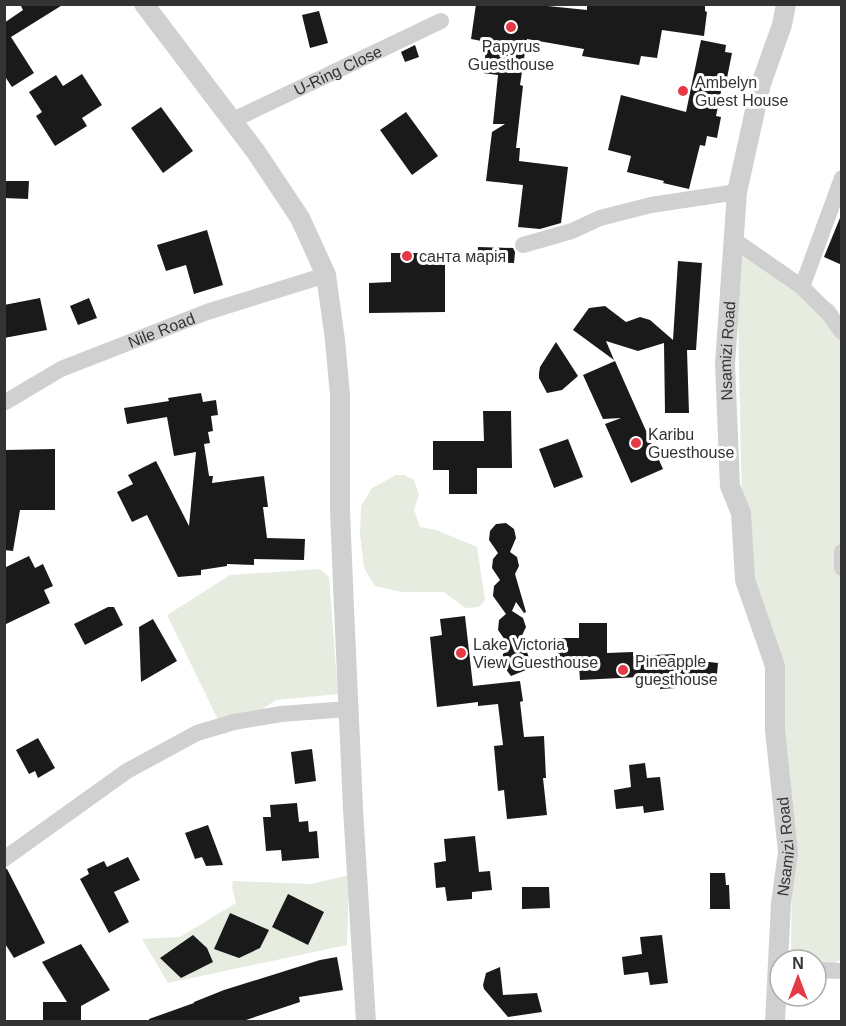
<svg xmlns="http://www.w3.org/2000/svg" width="846" height="1026" viewBox="0 0 846 1026" font-family="Arial,sans-serif">
	<style>
		.green { fill: #e6ecdf }
		.building { fill: #1a1a1a }
		.lines { fill: none; stroke-linecap: round; stroke-linejoin: round }
		.minor { stroke: #d0d0d0; stroke-width: 16 }
		.tertiary { stroke: #d0d0d0; stroke-width: 20 }
		.poi-dot { fill: #e63946; stroke: #fff; stroke-width: 2 }
		.labels { text-anchor: middle; dominant-baseline: central; stroke-width: 6; stroke-linejoin: round; paint-order: stroke }
		.poi-label { font-size: 16px; fill: #333; stroke: #fff; text-anchor: start }
		.street-label { font-size: 16px; fill: #333; stroke: #fff }
	</style>
	<rect width="100%" height="100%" fill="#fff"/>
	<g class="green">
		<polygon points="756,254 835,306 841,317 842,959 816,972 816,960 791,960 792,861 783,752 742,503 738,320 743,255"/>
		<polygon points="396,475 404,475 414,480 419,494 414,510 420,527 436,530 477,547 485,600 479,607 465,608 444,592 402,592 375,586 364,568 360,535 361,506 372,488"/>
		<polygon points="320,569 329,577 338,694 276,700 225,734 167,615 230,575"/>
		<polygon points="349,875 347,945 168,983 142,939 180,937 236,903 232,888 233,881 311,884"/>
	</g>
	<g class="building">
		<polygon points="20,4 64,4 11,37 34,73 12,87 4,75 4,23 23,10"/>
		<polygon points="476,4 528,4 587,10 587,4 705,4 705,11 707,12 704,36 662,30 657,58 641,56 639,65 582,56 584,49 527,39 520,85 523,86 516,148 520,148 519,161 568,167 561,223 540,229 518,227 523,185 486,181 492,132 505,124 493,124 498,75 483,73 487,42 471,39"/>
		<polygon points="319,11 328,43 310,48 302,15"/>
		<polygon points="701,40 726,45 725,52 732,53 727,78 724,77 716,116 721,117 717,138 707,136 705,146 700,145 689,189 663,183 664,181 627,172 631,156 608,150 621,95 686,112"/>
		<polygon points="415,45 419,57 405,62 401,52"/>
		<polygon points="82,74 102,105 82,118 87,126 55,146 36,116 42,112 29,92 56,75 63,86"/>
		<polygon points="161,107 193,151 163,173 131,128"/>
		<polygon points="406,112 438,156 412,175 380,130"/>
		<polygon points="4,181 29,181 28,199 4,198"/>
		<polygon points="842,213 842,265 824,257"/>
		<polygon points="207,230 223,285 194,294 186,265 166,271 157,245"/>
		<polygon points="478,247 513,248 515,252 514,263 477,262"/>
		<polygon points="391,253 445,253 445,312 369,313 369,283 391,282"/>
		<polygon points="678,261 702,263 696,350 687,350 689,413 665,413 664,343 638,351 606,341 614,360 573,330 589,308 605,306 626,322 640,317 650,320 673,340"/>
		<polygon points="40,298 47,330 4,338 4,305"/>
		<polygon points="89,298 97,318 78,325 70,306"/>
		<polygon points="556,342 578,376 562,390 547,393 539,378 539,373 540,367"/>
		<polygon points="615,361 663,469 631,483 605,424 621,418 603,419 583,375"/>
		<polygon points="201,393 203,402 216,400 218,415 211,416 213,431 208,432 210,443 204,444 209,476 213,476 212,483 264,476 268,507 263,507 267,538 305,539 304,560 254,559 254,565 227,564 227,566 201,570 201,575 178,577 147,515 132,522 117,492 133,484 128,475 156,461 189,526 196,452 174,456 167,417 127,424 124,408 169,401 168,398"/>
		<polygon points="483,411 511,411 512,468 477,468 477,494 449,494 449,470 433,470 433,441 484,441"/>
		<polygon points="568,439 583,477 554,488 539,449"/>
		<polygon points="55,449 55,510 20,510 13,551 4,550 4,450"/>
		<polygon points="506,523 514,529 516,538 510,552 517,557 519,566 515,574 526,612 524,613 516,602 512,611 523,618 526,627 517,646 527,652 530,661 526,670 511,676 502,664 503,654 510,647 498,630 499,620 506,614 493,596 494,586 500,580 492,568 493,559 498,553 489,540 490,531 496,524"/>
		<polygon points="29,556 35,568 43,564 53,586 44,590 50,603 4,625 4,568"/>
		<polygon points="108,607 114,607 123,625 85,645 74,624"/>
		<polygon points="465,616 473,686 520,681 523,701 520,702 524,737 544,736 546,778 543,778 547,815 507,819 504,790 498,791 494,746 503,745 498,704 478,706 478,702 437,707 430,637 442,635 440,619"/>
		<polygon points="153,619 177,661 141,682 139,627"/>
		<polygon points="579,623 607,623 607,653 633,652 633,656 675,654 675,658 718,663 716,685 676,680 676,688 660,689 660,676 580,680 579,666 558,666 557,638 579,638"/>
		<polygon points="38,738 55,768 38,778 35,771 29,774 16,750"/>
		<polygon points="312,749 316,781 295,784 291,752"/>
		<polygon points="645,763 647,778 660,777 664,810 644,813 643,806 616,809 614,790 631,787 629,765"/>
		<polygon points="297,803 299,822 308,821 309,832 317,831 319,858 282,861 281,850 266,851 263,817 271,817 270,805"/>
		<polygon points="208,825 223,865 206,866 202,857 195,859 185,833"/>
		<polygon points="475,836 479,872 490,871 492,890 472,892 472,899 447,901 445,887 436,888 434,863 446,861 444,839"/>
		<polygon points="128,857 140,880 114,892 129,922 109,933 80,879 89,874 87,869 104,861 107,867"/>
		<polygon points="4,869 7,869 45,943 14,958 4,942"/>
		<polygon points="710,873 725,873 726,885 729,885 730,909 710,909"/>
		<polygon points="522,887 549,887 550,908 522,909"/>
		<polygon points="288,894 324,912 308,945 272,927"/>
		<polygon points="230,913 269,930 260,948 239,958 214,949"/>
		<polygon points="193,935 207,948 213,962 181,978 160,958"/>
		<polygon points="662,935 668,983 650,985 648,972 624,975 622,957 642,954 640,937"/>
		<polygon points="81,944 110,990 81,1006 81,1020 43,1021 43,1002 67,1002 42,962"/>
		<polygon points="337,957 343,990 299,997 300,1002 240,1022 149,1022 149,1019 194,1003 194,1002 224,990 320,960"/>
		<polygon points="500,967 503,995 537,993 542,1012 508,1017 484,989 483,985 486,973"/>
	</g>
	<g class="lines">
		<g class="minor">
			<path id="s1" d="M 233,120 L 441,21"/>
			<polyline points="734,240 802,287 829,314 842,332"/>
			<polyline points="523,245 572,231 600,218 651,205 737,192"/>
			<polyline points="802,287 842,178"/>
			<path id="s2" d="M 4,403 L 61,369 L 207,312 L 326,275"/>
			<polyline points="842,552 842,568"/>
			<polyline points="4,859 127,771 197,733 234,722 281,714 348,709"/>
			<polyline points="816,970 842,971"/>
		</g>
		<g class="tertiary">
			<polyline points="144,4 256,152 300,218 326,275 335,340 340,395 340,511 344,608 353,808 366,1022"/>
			<path id="s3" d="M 775,1022 L 781,903 L 788,852 L 775,730 L 775,666 L 745,580 L 741,513 L 730,486 L 725,364 L 737,192 L 761,84 L 782,25 L 786,4"/>
		</g>
	</g>
	<g class="poi-dot">
		<circle cx="511" cy="27" r="6"/>
		<circle cx="683" cy="91" r="6"/>
		<circle cx="407" cy="256" r="6"/>
		<circle cx="636" cy="443" r="6"/>
		<circle cx="461" cy="653" r="6"/>
		<circle cx="623" cy="670" r="6"/>
	</g>
	<g class="labels">
		<g class="poi-label">
			<text x="511" y="46" text-anchor="middle">Papyrus<tspan x="511" dy="18">Guesthouse</tspan></text>
			<text x="695" y="82">Ambelyn<tspan x="695" dy="18">Guest House</tspan></text>
			<text x="419" y="256">санта марія</text>
			<text x="648" y="434">Karibu<tspan x="648" dy="18">Guesthouse</tspan></text>
			<text x="473" y="644">Lake Victoria<tspan x="473" dy="18">View Guesthouse</tspan></text>
			<text x="635" y="661">Pineapple<tspan x="635" dy="18">guesthouse</tspan></text>
		</g>
		<g class="street-label">
			<text stroke="none"><textPath href="#s1" startOffset="116">U-Ring Close</textPath></text>
			<text stroke="none"><textPath href="#s2" startOffset="174">Nile Road</textPath></text>
			<text stroke="none"><textPath href="#s3" startOffset="680">Nsamizi Road</textPath></text>
			<text stroke="none"><textPath href="#s3" startOffset="176">Nsamizi Road</textPath></text>
		</g>
	</g>
	<rect width="846" height="1026" fill="none" stroke="#333333" stroke-width="12"/>
	<g transform="translate(798 978)"><circle r="28" fill="#ffffff" stroke="#adadad" stroke-width="1.5"/>
	<path d="M0-4.5L10 22L0 15L-10 22Z" fill="#e63946"/>
	<text y="-9" font-size="16" font-weight="bold" text-anchor="middle" fill="#333333">N</text>
	</g>
</svg>
